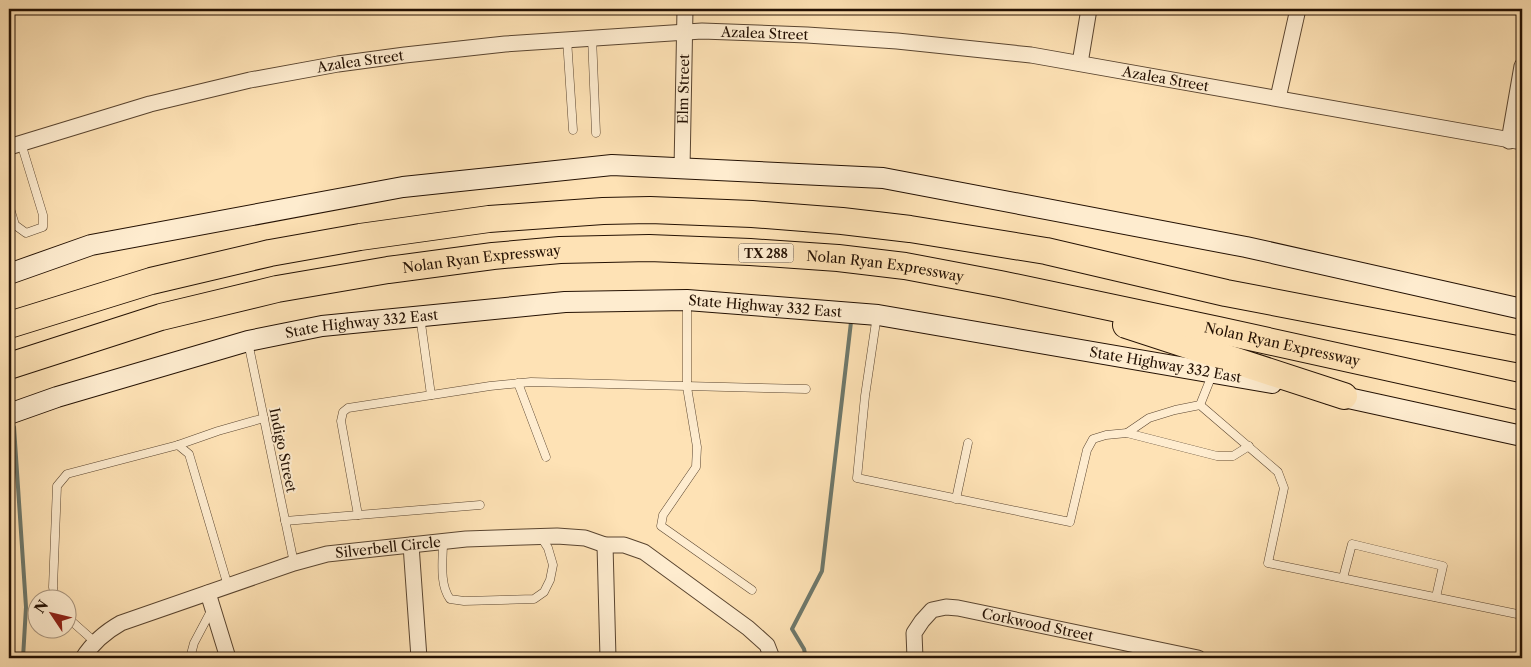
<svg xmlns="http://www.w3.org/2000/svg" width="1531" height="667" viewBox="0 0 1531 667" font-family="'Libre Caslon Text',serif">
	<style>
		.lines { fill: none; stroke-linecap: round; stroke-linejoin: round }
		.stream { stroke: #6e786b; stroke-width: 4 }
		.service-casing { stroke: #5a4530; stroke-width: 9 }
		.minor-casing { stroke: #5a4530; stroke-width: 17 }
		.secondary-casing { stroke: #241103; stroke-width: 22 }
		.motorway-casing { stroke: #241103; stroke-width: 28 }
		.service { stroke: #feeccf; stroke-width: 8 }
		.minor { stroke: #feeccf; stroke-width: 15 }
		.secondary { stroke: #feeccf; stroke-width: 20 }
		.motorway { stroke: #fee2b5; stroke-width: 26 }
		.labels { text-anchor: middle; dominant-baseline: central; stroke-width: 4; stroke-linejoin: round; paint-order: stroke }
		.shield { fill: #feeccf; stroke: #655340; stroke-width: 1 }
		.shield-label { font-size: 12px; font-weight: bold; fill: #241103 }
		.street-label { font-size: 14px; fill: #241103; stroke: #feeccf }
	</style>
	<rect width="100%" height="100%" fill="#fee2b5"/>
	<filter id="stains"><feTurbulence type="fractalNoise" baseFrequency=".004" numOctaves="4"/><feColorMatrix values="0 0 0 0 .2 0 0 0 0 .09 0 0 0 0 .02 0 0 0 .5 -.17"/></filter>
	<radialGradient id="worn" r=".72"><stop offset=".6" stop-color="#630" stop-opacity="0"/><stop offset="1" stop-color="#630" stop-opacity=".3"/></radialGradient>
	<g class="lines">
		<g class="stream">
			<polyline points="14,427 26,607 23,658"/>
			<polyline points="806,658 804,649 792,629 822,571 851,322"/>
		</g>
		<g class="service-casing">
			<g id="service">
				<polyline points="592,37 596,133"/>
				<polyline points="567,39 573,130"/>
				<polyline points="9,205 15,225 26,233 43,227 43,215 21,143"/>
				<polyline points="687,302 687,387 697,447 696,467 663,515 661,526 752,590"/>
				<polyline points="877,315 865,396 857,478 1070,522 1087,450 1093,439 1106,435 1127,433 1217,456 1233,456 1249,446"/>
				<polyline points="420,316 431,395"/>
				<polyline points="248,342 294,563"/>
				<polyline points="518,383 546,457"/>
				<polyline points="1200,405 1212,375"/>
				<polyline points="1127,433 1149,418 1175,410 1200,405 1278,472 1284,488 1268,563 1522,615"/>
				<polyline points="178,445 218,431 264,418"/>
				<polyline points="956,499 968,443"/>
				<polyline points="358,515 341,421 343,412 348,408 490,386 531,382 806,389"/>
				<polyline points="285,521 480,505"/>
				<path d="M 443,542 C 443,559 439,584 450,599 L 464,601 L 534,599 L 544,592 L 550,580 L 553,565 L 548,548 L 541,537"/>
				<polyline points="1343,578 1352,544 1443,566 1436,597"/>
				<polyline points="55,600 53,587 57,486 67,474 178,445 189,454 228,586"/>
				<polyline points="68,618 95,642"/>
				<polyline points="190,658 194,643 212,609"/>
			</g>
		</g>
		<g class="minor-casing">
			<g id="minor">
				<polyline points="1080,63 1089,9"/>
				<polyline points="1278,98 1298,9"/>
				<polyline points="1509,141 1522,66"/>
				<path id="s1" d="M 9,147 L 150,104 L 250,80 L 338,64 L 405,55 L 505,44 L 702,31 L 807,35 L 897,41 L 1031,55 L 1522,142"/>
				<path id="s2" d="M 682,169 L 685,9"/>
				<polyline points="411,545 419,658"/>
				<polyline points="605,545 608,658"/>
				<polyline points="208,593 228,658"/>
				<path id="s3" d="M 83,658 C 93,642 105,632 121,623 L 294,563 L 327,554 L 466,539 L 557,536 L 585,538 L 605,545 L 624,545 L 644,552 L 748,628 L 767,645 L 772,658"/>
				<path id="s4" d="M 915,658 L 914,633 L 922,621 L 932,610 L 946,607 L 958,608 L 1198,658"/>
			</g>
		</g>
		<g class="secondary-casing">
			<g id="secondary">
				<polyline points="9,274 91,245 403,187 612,165 883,178 1246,247 1522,309"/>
				<polyline points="1330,394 1522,436"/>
				<path id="s5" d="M 9,414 L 57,397 L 248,341 L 322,326 L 565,302 L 687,300 L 878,315 L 1272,383"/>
			</g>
		</g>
		<g class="motorway-casing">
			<g id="motorway">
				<polyline points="9,325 151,281 270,253 360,237 489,219 603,211 650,210 752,214 842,221 910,229 1046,251 1226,293 1522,350"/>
				<polyline points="1126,325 1344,396"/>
				<path id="s6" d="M 9,366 L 161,317 L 277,289 L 388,270 L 493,256 L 560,250 L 649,248 L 750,252 L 838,258 L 905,266 L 1000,284 L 1218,330 L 1522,397"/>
			</g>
		</g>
		<use href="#service" class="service"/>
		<use href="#minor" class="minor"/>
		<use href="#secondary" class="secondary"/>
		<use href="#motorway" class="motorway"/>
	</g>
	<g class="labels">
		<rect class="shield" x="738.5" y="243.5" width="55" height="19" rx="4"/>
		<g class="shield-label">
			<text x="766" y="253">TX 288</text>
		</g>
		<g class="street-label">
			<text stroke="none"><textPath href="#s1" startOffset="768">Azalea Street</textPath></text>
			<text stroke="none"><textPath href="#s1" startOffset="362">Azalea Street</textPath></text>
			<text stroke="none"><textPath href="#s1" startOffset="1172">Azalea Street</textPath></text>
			<text stroke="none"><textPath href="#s2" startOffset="80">Elm Street</textPath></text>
			<text stroke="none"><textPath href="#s6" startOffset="486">Nolan Ryan Expressway</textPath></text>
			<text stroke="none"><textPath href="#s6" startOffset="891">Nolan Ryan Expressway</textPath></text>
			<text stroke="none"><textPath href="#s5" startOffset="770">State Highway 332 East</textPath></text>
			<text stroke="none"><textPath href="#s5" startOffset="365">State Highway 332 East</textPath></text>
			<text stroke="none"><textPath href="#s6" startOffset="1296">Nolan Ryan Expressway</textPath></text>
			<text stroke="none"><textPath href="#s5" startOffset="1175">State Highway 332 East</textPath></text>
			<text transform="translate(283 450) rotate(78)">Indigo Street</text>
			<text stroke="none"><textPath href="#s3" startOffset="331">Silverbell Circle</textPath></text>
			<text stroke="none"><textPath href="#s4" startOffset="162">Corkwood Street</textPath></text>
		</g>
	</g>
	<rect width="1531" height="667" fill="none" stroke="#fee2b5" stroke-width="30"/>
	<rect x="10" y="10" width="1511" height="647" fill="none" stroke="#241103" stroke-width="2.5"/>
	<rect x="15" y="15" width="1501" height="637" fill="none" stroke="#241103"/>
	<g transform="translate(52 614) rotate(305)"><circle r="24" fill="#feeccf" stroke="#a7947d"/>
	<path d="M0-4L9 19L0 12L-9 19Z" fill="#8f2418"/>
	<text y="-8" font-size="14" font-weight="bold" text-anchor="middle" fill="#241103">N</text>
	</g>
	<rect width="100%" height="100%" filter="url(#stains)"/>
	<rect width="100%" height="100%" fill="url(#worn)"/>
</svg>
